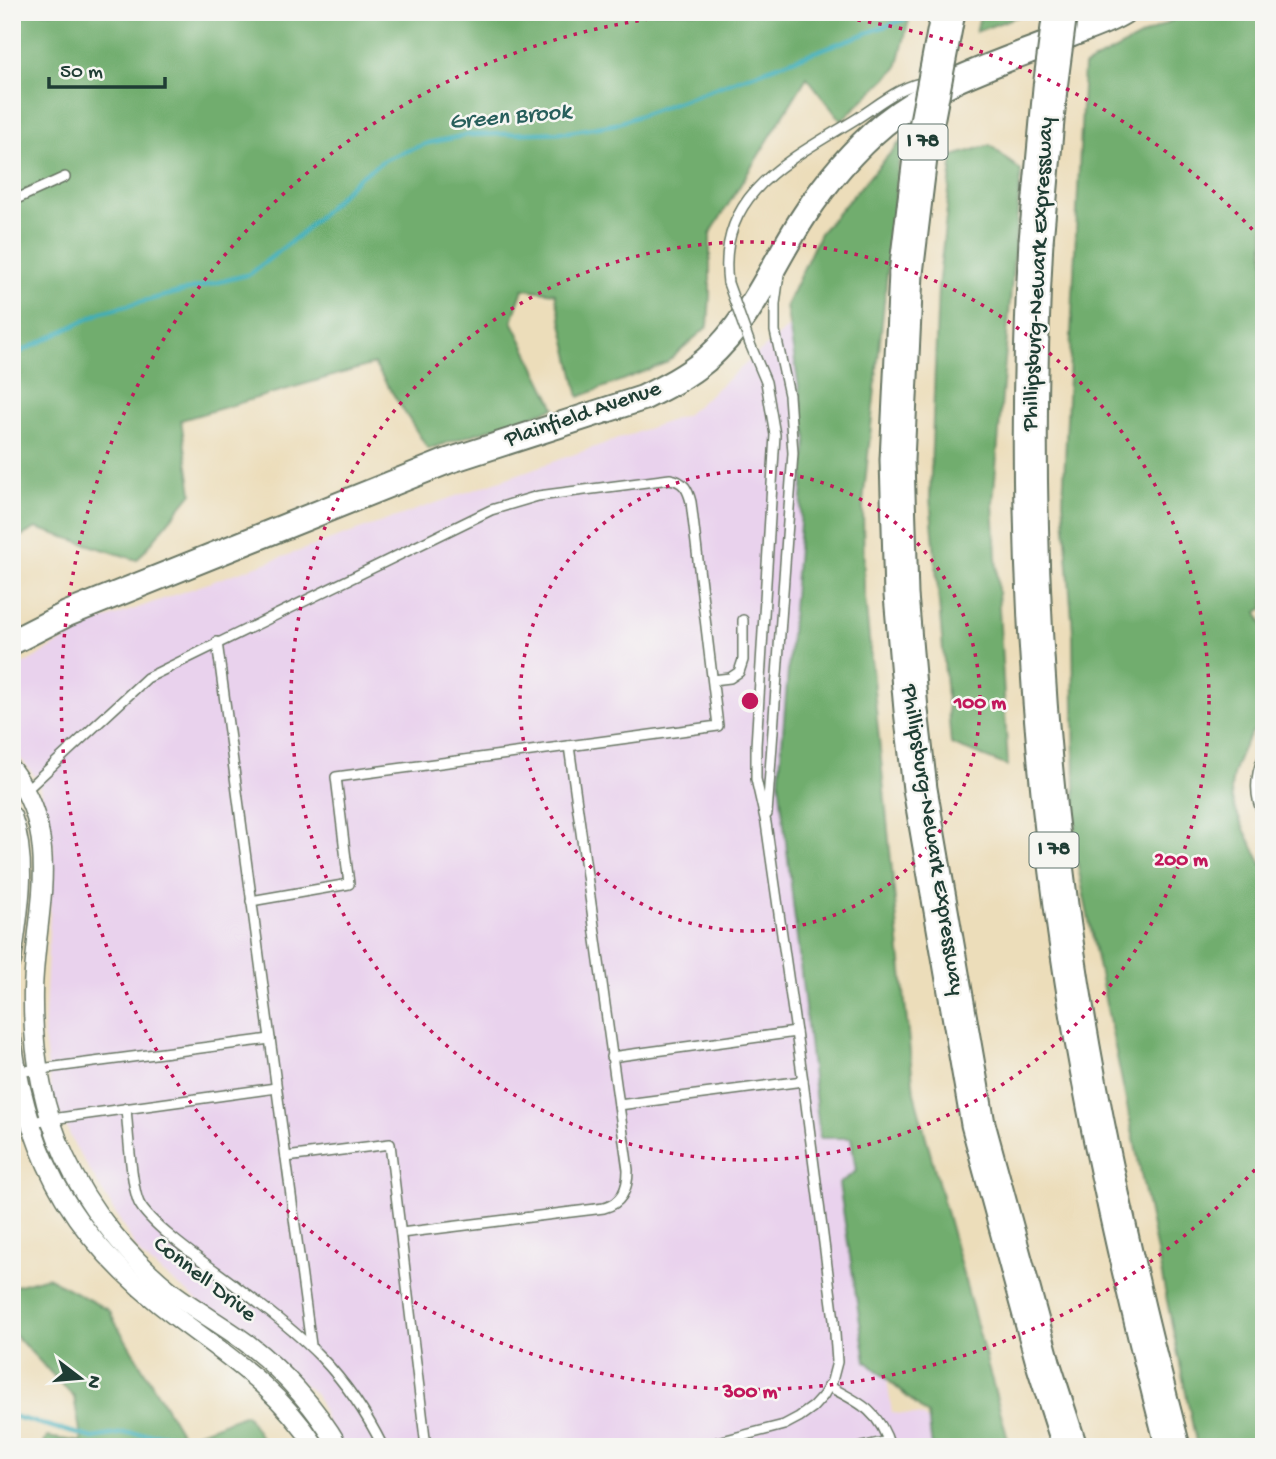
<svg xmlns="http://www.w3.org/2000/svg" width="1276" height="1459" viewBox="0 0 1276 1459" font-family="'Gochi Hand',sans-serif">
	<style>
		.built { fill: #e9d2ed }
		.forest { fill: #71ad6e; stroke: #487551; stroke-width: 2 }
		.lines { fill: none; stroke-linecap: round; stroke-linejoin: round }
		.stream { stroke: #3eaeba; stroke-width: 4.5 }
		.service-casing { stroke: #677563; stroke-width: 12 }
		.minor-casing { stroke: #677563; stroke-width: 21 }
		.secondary-casing { stroke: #677563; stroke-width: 28 }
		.motorway-casing { stroke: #677563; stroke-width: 37 }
		.service { stroke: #fff; stroke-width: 9 }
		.minor { stroke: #fff; stroke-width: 18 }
		.secondary { stroke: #fff; stroke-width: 24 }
		.motorway { stroke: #fff; stroke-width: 33 }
		.service-bridge-casing { stroke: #677563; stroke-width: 12; stroke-linecap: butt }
		.motorway-bridge-casing { stroke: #677563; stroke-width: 37; stroke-linecap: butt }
		.service-bridge { stroke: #fff; stroke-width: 9 }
		.motorway-bridge { stroke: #fff; stroke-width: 33 }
		.ring { fill: none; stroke: #c2185b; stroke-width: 3.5; stroke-dasharray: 3.5 7 }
		.labels { text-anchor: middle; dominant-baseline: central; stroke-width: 5; stroke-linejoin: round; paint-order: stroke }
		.shield { fill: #f6f6f2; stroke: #60746d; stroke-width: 2 }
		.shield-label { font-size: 21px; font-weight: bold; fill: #1f3d34 }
		.street-label { font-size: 23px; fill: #1f3d34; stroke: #f6f6f2 }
		.water-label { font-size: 24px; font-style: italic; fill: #285f5c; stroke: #f6f6f2 }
		.centre { fill: #c2185b; stroke: #f6f6f2; stroke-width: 3.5 }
		.ring-label { font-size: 21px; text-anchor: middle; font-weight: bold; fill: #c2185b; stroke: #f6f6f2; stroke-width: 5; stroke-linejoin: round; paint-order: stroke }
	</style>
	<rect width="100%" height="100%" fill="#f6f6f2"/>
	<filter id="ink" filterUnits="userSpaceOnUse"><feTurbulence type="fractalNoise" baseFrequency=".0143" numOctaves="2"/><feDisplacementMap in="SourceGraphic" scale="14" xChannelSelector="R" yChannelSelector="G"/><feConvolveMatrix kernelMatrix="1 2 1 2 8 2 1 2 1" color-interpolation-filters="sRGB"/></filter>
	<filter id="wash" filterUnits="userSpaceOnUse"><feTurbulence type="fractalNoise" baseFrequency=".00686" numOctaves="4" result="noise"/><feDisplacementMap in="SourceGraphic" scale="28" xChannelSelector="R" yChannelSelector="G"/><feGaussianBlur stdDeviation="1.57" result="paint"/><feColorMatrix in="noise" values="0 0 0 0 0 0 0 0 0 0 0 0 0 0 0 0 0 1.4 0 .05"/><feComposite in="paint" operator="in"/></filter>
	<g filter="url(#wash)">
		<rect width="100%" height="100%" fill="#ecddba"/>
		<polygon class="built" points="812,307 800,797 892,1413 922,1416 960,1447 336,1447 316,1394 141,1256 75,1146 51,1093 44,1037 53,847 38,780 12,748 12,671 92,624 686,415"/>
		<g class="forest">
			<polygon points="12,12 911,12 897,68 841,121 807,77 710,234 710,295 708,326 666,363 579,397 555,293 523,289 512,321 555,408 428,449 374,364 181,420 192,493 137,560 36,528 12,541"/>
			<polygon points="981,12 1022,12 1021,15 976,32"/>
			<path d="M 1188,12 L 1264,12 L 1264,608 L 1257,612 L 1264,628 L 1264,721 C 1246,732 1227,779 1232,799 C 1236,817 1255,850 1264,868 L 1264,1447 L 1197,1447 L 1076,857 L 1073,632 L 1063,501 L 1084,66 Z"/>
			<polygon points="901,141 863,503 864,588 914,1093 1010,1447 932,1447 928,1415 866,1361 839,1184 856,1171 851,1138 820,1138 779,781 807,438 786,306 820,233"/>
			<polygon points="990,145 1021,171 993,503 1008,766 951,744 930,497 938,288 953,156"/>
			<polygon points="47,1277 108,1310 184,1438 246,1414 267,1447 42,1447 47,1437 82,1442 74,1397 12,1332 12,1287"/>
		</g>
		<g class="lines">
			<g class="stream">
				<polyline points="12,356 102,312 250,274 302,233 358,178 386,159 428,143 467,135 569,132 616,124 925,12"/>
				<polyline points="12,1416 93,1438 124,1433 171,1435 181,1447"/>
			</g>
		</g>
	</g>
	<g filter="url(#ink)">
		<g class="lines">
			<g class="service-casing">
				<g id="service">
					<polyline points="12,201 65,177"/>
					<path d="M 728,283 C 716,192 792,159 856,119 C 877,106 902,84 927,82"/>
					<polyline points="217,642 311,1345"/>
					<polyline points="713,680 730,678 739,672 743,660 743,620"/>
					<path d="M 1264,755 C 1255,775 1254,797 1264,817"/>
					<path d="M 25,791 L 147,678 L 491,510 L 538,496 L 670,479 C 684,481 688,490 691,502 L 718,726 L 336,777 L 349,884 L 251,901"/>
					<polyline points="767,814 793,453 789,395 775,331 775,304 779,274"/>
					<polyline points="611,1057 796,1032"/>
					<polyline points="17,1072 270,1039"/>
					<polyline points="619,1105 803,1081"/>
					<path d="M 126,1108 C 128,1130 131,1186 139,1203 C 151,1227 214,1269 237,1287 C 303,1336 346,1372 383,1447"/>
					<polyline points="30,1122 276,1088"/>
					<polyline points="286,1157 390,1144 426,1447"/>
					<path d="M 401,1233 L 604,1208 C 623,1203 628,1187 628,1170 L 569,746"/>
					<path d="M 828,1386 C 859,1402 880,1411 890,1447"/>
					<polyline points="699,1447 784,1425 799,1417 813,1407 823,1396 832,1381 837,1362 834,1320 803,1081 766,823 756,779 756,746 775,435 766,382 750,344"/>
					<polyline points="861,1447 888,1441"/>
				</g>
			</g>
			<g class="minor-casing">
				<g id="minor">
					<path d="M 12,770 C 64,840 35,913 33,991 C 32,1049 41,1104 65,1157 C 89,1210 128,1257 173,1293 C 197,1311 224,1326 248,1344 C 284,1372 316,1408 339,1447"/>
					<path d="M 12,816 C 29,863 18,913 12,961"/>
					<path d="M 12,1040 C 30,1166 78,1244 180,1320 C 234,1361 277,1388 316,1447"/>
				</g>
			</g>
			<g class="secondary-casing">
				<path id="secondary" d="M 12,642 L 67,614 L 448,461 L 643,398 C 665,387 687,376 706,360 C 753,318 771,266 804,216 C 826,182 853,150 884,124 C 938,80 1006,61 1070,35 C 1087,28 1107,22 1123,12"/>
			</g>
			<g class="motorway-casing">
				<g id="motorway">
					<path d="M 1036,241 C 1024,449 1031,658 1056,865 C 1079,1061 1123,1256 1173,1447"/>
					<polyline points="906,273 897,460 901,595 911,710 920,789 978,1124 1044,1366 1070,1447"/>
				</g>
			</g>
			<use href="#service" class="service"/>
			<use href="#minor" class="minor"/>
			<use href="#secondary" class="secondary"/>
			<use href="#motorway" class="motorway"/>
			<g class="service-bridge-casing">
				<polyline id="service-bridge" points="728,283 750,344"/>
			</g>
			<g class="motorway-bridge-casing">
				<g id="motorway-bridge">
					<polyline points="1036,241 1050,88 1060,12"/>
					<polyline points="906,273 920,158 948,12"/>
				</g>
			</g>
			<use href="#service-bridge" class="service-bridge"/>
			<use href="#motorway-bridge" class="motorway-bridge"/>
		</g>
	</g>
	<g class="ring">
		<circle cx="750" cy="701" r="230"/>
		<circle cx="750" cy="701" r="459"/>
		<path d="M1262 1162A689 689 0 1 1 726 12M774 12A689 689 0 0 1 1262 240"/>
	</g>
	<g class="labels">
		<g class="shield">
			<rect x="898.5" y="124.5" width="49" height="35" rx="5"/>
			<rect x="1029.5" y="832.5" width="49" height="35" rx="5"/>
		</g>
		<g class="shield-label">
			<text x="923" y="142">I 78</text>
			<text x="1054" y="850">I 78</text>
		</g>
		<g class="street-label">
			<text transform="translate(1039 274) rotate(-87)">Phillipsburg-Newark Expressway</text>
			<text transform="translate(583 415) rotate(-19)">Plainfield Avenue</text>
			<text transform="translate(932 840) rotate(81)">Phillipsburg-Newark Expressway</text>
			<text transform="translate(204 1280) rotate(38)">Connell Drive</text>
		</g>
		<g class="water-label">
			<text transform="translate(510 118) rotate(-5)">Green Brook</text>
		</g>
	</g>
	<circle cx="750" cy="701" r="10" class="centre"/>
	<g class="ring-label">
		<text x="980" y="708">100 m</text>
		<text x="1181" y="865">200 m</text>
		<text x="750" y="1397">300 m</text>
	</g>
	<rect width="1276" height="1459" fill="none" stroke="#f6f6f2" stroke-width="42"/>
	<g transform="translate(80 1378) rotate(106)" stroke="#f6f6f2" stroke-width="5" paint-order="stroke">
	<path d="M0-5L12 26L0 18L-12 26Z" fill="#1f3d34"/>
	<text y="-10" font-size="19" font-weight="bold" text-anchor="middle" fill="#1f3d34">N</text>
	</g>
	<path d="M49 77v10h116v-10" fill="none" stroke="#1f3d34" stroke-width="3.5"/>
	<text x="60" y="77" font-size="21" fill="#1f3d34" stroke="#f6f6f2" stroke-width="5" paint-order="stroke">50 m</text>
</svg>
